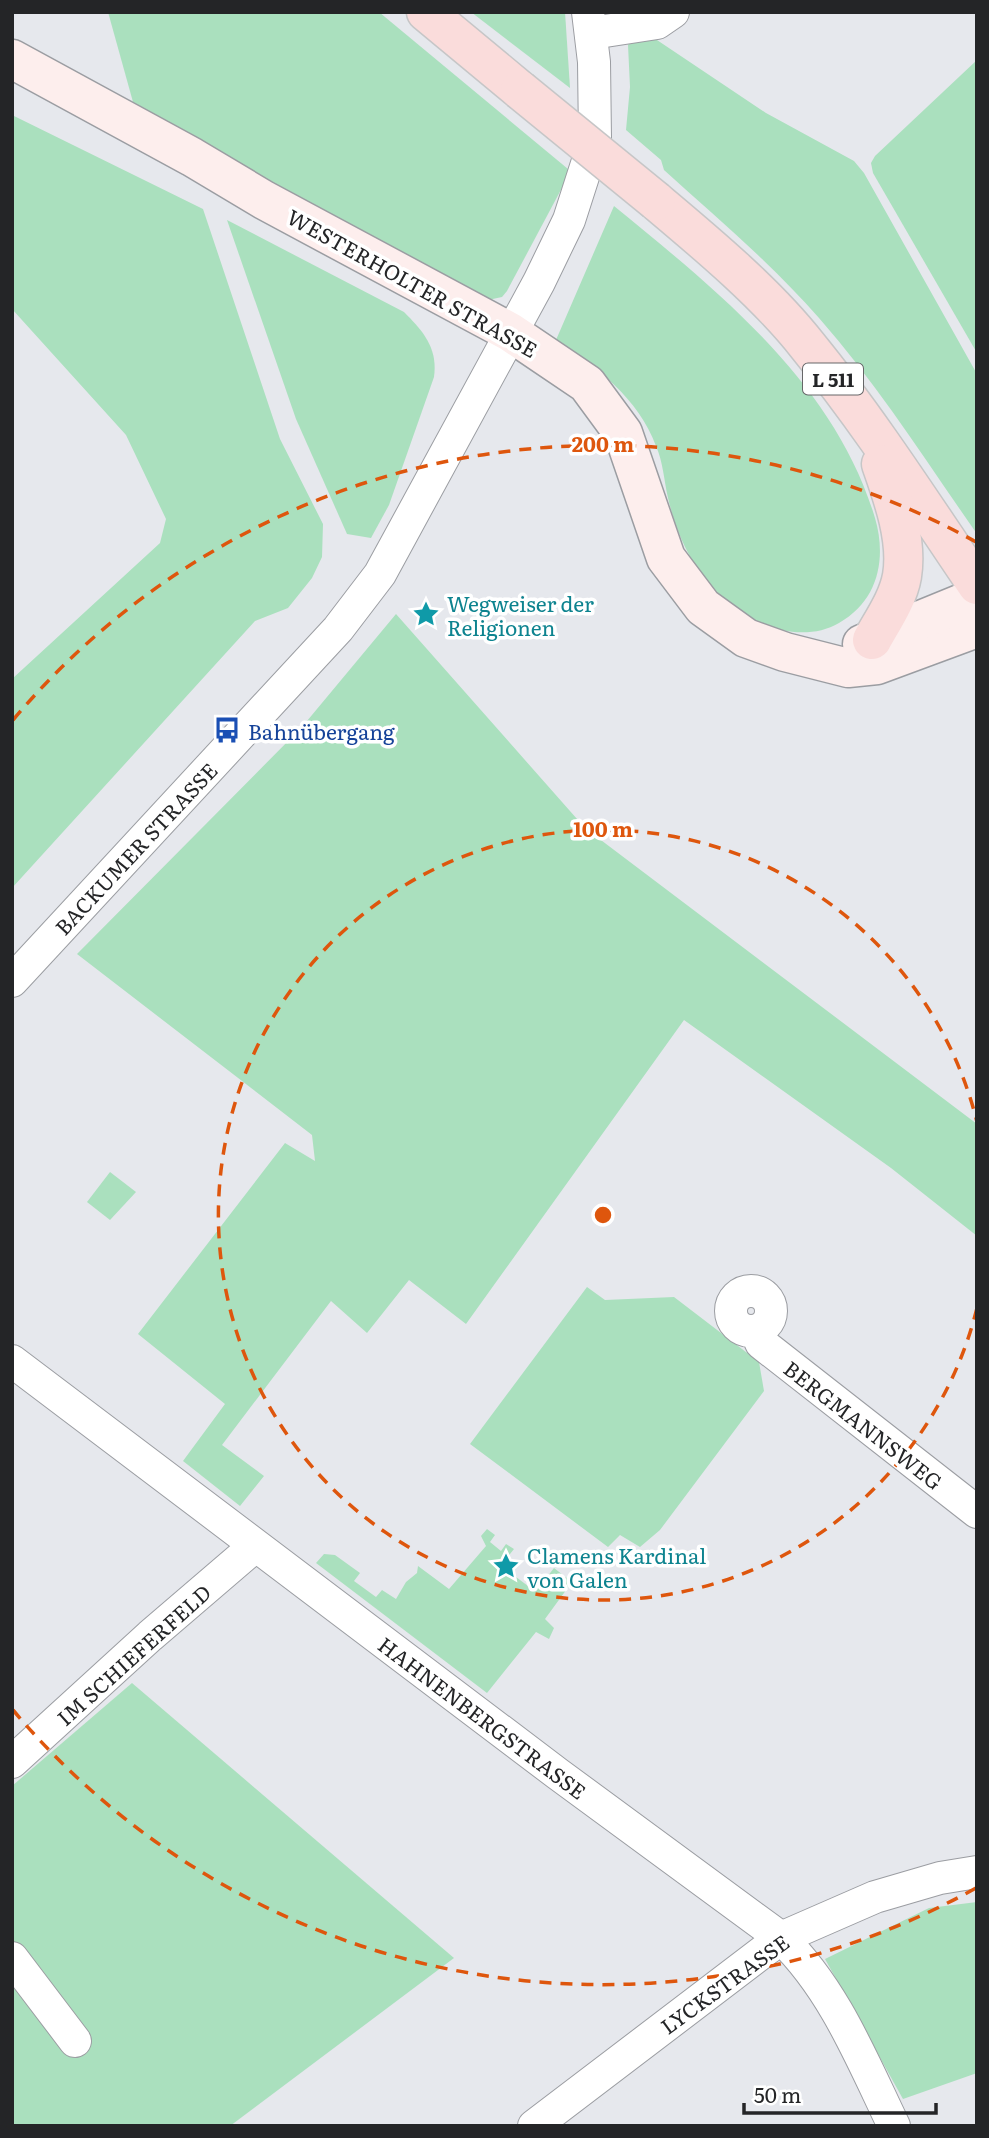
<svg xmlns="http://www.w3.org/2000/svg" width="989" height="2138" viewBox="0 0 989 2138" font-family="Literata,serif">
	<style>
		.green { fill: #aae0be }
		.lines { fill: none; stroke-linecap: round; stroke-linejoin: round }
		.street-casing { stroke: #9b9da2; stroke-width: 34 }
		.secondary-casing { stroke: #9b9da2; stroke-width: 41 }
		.primary-casing { stroke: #c6c6c7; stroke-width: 41 }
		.street { stroke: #fff; stroke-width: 32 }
		.secondary { stroke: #fdeeed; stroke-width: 38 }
		.primary { stroke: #fadcdb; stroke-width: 38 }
		.primary-bridge-casing { stroke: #c6c6c7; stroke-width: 41; stroke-linecap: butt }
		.primary-bridge { stroke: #fadcdb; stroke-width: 38 }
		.ring { fill: none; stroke: #de560d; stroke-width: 3.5; stroke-dasharray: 12 9 }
		.labels { text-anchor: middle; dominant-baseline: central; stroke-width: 7; stroke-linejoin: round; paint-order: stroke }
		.shield { fill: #fff; stroke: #666668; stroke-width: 2 }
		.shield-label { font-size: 19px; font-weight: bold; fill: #242527 }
		.street-label { font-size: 21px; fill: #242527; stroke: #fff }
		.culture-label { font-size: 21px; fill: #0d838f; stroke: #fff; text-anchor: start }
		.transit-label { font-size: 21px; fill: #164399; stroke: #fff; text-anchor: start }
		.centre { fill: #de560d; stroke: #fff; stroke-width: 3.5 }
		.ring-label { font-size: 21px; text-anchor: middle; font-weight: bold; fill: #de560d; stroke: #fff; stroke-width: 7; stroke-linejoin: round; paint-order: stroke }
	</style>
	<rect width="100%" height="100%" fill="#e6e8ed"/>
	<g class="green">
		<polygon points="108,12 379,12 568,169 564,184 507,291 502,297 488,300 335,218 133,102"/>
		<polygon points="471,12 565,12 570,88"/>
		<path d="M 648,34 L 766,113 L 854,161 L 864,173 L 977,374 L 977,534 C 926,461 878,385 819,318 C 772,264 717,218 664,170 L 661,160 L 626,130 L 630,87 L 628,45 L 636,36 Z"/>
		<polygon points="977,60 977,353 873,173 871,163 875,156"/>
		<polygon points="12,115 203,209 280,439 323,524 322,557 312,578 288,608 255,621 12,888 12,679 160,543 166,519 126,435 12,309"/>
		<path d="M 614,206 C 719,292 835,384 875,518 C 887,559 878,601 839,623 C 810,640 771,632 744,614 C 702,588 679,545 668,498 C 664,480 663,462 656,446 C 639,399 596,366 556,340 Z"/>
		<path d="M 227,220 L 404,312 C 423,331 438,348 434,377 L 389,505 L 371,538 L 347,534 L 296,419 Z"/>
		<polygon points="396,614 585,828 977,1124 977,1236 891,1168 684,1020 466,1324 409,1280 367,1333 331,1301 222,1445 264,1476 240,1506 183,1461 225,1404 138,1334 285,1143 315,1161 312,1135 77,954 302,727"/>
		<polygon points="110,1172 136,1192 110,1220 87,1202"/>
		<polygon points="587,1287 605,1300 674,1297 759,1362 764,1391 660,1530 640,1547 620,1535 608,1547 470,1444"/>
		<polygon points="487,1529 495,1535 490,1542 501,1551 506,1544 514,1549 506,1559 510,1566 508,1571 528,1586 533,1582 540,1586 554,1568 572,1582 545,1619 554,1628 549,1639 536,1632 487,1693 316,1563 324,1554 335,1555 360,1573 354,1581 376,1597 382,1590 396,1599 406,1582 417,1573 418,1566 449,1589 486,1546 481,1536"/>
		<polygon points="132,1683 454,1958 230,2126 12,2126 12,1786"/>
		<polygon points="977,1902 977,2073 903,2099 825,1959 929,1908"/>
	</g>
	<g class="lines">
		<g class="street-casing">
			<g id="street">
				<polyline points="592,33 657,23 673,12"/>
				<polyline points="12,981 338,629 380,574 539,282 569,220 595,139 594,62 588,12"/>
				<circle cx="751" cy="1311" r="20"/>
				<polyline points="757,1331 761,1343 977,1512"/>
				<path d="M 12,1361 L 558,1774 L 781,1938 C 834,1989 862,2060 894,2126"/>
				<polyline points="12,1762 150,1636 255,1546"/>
				<polyline points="12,1958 75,2041"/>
				<polyline points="534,2126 781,1938 875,1897 940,1878 977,1872"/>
			</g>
		</g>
		<g class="secondary-casing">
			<g id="secondary">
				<polyline points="12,59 192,157 264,200 510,332 587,384 623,433 666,558 703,607 746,638 785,652 848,668 877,665 977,628"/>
				<polyline points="862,644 977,597"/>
			</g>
		</g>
		<g class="primary-casing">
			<g id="primary">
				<polyline points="426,12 520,90"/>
				<path d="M 656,201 C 706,243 767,294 807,345 C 869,421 922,504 977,585"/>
				<path d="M 872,640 C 883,620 898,599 902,576 C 908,540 893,498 881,464"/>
			</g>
		</g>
		<use href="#street" class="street"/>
		<use href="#secondary" class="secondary"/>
		<use href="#primary" class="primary"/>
		<g class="primary-bridge-casing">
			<polyline id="primary-bridge" points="520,90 656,201"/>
		</g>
		<use href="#primary-bridge" class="primary-bridge"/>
	</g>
	<g class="ring">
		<path d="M977 1308A385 385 0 1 1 977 1122"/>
		<path d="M976 1888A770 770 0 0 1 13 1710M13 720A770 770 0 0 1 976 542"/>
	</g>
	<defs>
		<g id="sight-bare" transform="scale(2.1)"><path d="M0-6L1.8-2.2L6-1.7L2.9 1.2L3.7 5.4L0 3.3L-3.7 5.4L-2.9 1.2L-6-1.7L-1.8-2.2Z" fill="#0f9aa8" stroke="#fff" stroke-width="2.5" paint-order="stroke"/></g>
		<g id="bus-bare" transform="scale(2.1)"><path d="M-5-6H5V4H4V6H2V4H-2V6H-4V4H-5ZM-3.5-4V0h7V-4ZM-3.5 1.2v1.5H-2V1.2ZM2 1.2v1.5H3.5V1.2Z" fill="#1a4fb4" stroke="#fff" stroke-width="2.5" paint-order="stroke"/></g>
	</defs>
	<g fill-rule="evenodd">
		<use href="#sight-bare" x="426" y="614"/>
		<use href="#bus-bare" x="227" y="730"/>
		<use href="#sight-bare" x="506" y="1566"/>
	</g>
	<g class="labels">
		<rect class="shield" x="803" y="363.5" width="60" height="31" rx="5"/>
		<g class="shield-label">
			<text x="833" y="379">L 511</text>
		</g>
		<g class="street-label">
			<text transform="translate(413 282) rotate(29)">WESTERHOLTER STRASSE</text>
			<text transform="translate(135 848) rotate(-47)">BACKUMER STRASSE</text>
			<text transform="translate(864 1424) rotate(38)">BERGMANNSWEG</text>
			<text transform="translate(133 1654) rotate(-42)">IM SCHIEFERFELD</text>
			<text transform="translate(483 1717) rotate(37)">HAHNENBERGSTRASSE</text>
			<text transform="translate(724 1983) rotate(-36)">LYCKSTRASSE</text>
		</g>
		<g class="culture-label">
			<text x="447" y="602">Wegweiser der<tspan x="447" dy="24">Religionen</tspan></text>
			<text x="527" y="1554">Clamens Kardinal<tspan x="527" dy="24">von Galen</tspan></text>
		</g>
		<g class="transit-label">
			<text x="248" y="730">Bahnübergang</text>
		</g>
	</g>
	<circle cx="603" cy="1215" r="10" class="centre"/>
	<g class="ring-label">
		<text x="603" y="452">200 m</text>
		<text x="603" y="837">100 m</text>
	</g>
	<rect width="989" height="2138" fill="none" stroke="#242527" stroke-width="28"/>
	<path d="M744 2103v10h192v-10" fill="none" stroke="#242527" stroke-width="3.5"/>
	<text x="754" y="2103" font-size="21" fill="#242527" stroke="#ffffff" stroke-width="5" paint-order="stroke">50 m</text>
</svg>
